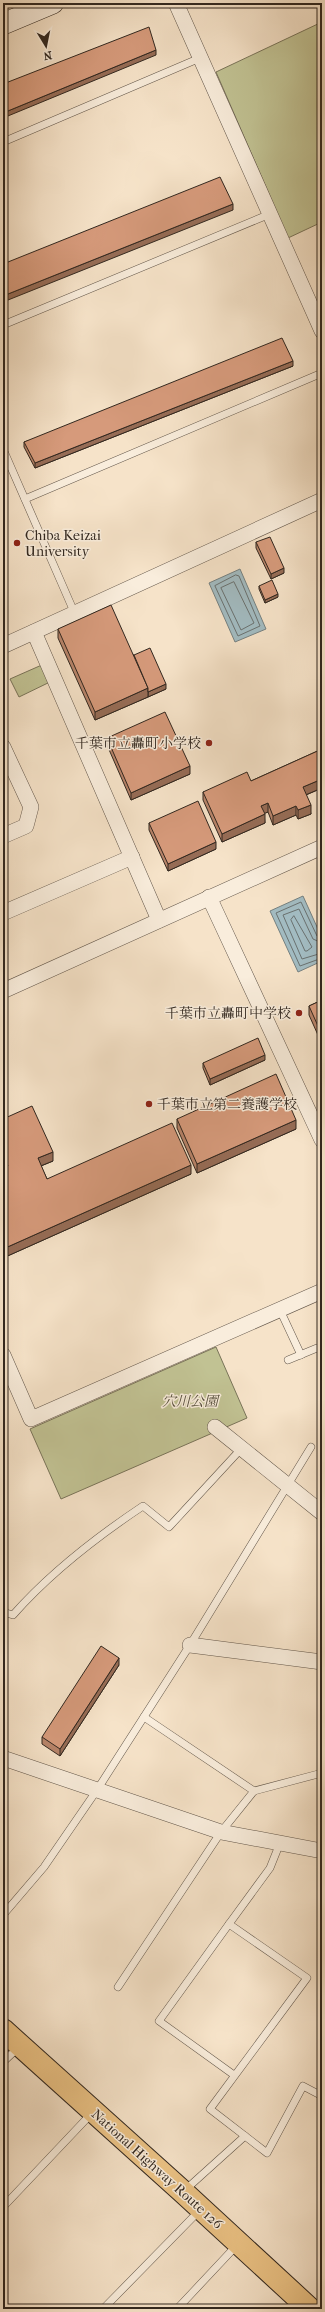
<svg xmlns="http://www.w3.org/2000/svg" width="325" height="2312" viewBox="0 0 325 2312" font-family="'IM FELL French Canon','Noto Serif JP',serif">
	<style>
		.green { fill: #c1c293; stroke: #797459 }
		.water { fill: #a2bbc1; stroke: #758080 }
		.lines { fill: none; stroke-linecap: round; stroke-linejoin: round }
		.shore { stroke: #6a7170; stroke-width: 1 }
		.lane-casing { stroke: #62564a; stroke-width: 8 }
		.street-casing { stroke: #62564a; stroke-width: 16 }
		.secondary-casing { stroke: #31271f; stroke-width: 22 }
		.highway-casing { stroke: #31271f; stroke-width: 24 }
		.lane { stroke: #f9eddc; stroke-width: 7 }
		.street { stroke: #f9eddc; stroke-width: 15 }
		.secondary { stroke: #f9eddc; stroke-width: 21 }
		.highway { stroke: #ebc284; stroke-width: 22 }
		.wall { fill: #b8846a; stroke: #31271f }
		.shaded-wall { fill: #966c56; stroke: #31271f }
		.building { fill: #d69a7b; stroke: #31271f }
		.poi-dot { fill: #8f2418; stroke: #f9eddc; stroke-width: 1.5 }
		.labels { text-anchor: middle; dominant-baseline: central; stroke-width: 3; stroke-linejoin: round; paint-order: stroke }
		.poi-label { font-size: 14px; fill: #31271f; stroke: #f9eddc; text-anchor: start }
		.park-label { font-size: 14px; font-style: italic; fill: #554e3c; stroke: #f9eddc }
		.street-label { font-size: 14px; fill: #31271f; stroke: #f9eddc }
	</style>
	<rect width="100%" height="100%" fill="#f6e3c9"/>
	<filter id="stains"><feTurbulence type="fractalNoise" baseFrequency=".005" numOctaves="4"/><feColorMatrix values="0 0 0 0 .2 0 0 0 0 .09 0 0 0 0 .02 0 0 0 .5 -.17"/></filter>
	<radialGradient id="worn" r=".72"><stop offset=".6" stop-color="#630" stop-opacity="0"/><stop offset="1" stop-color="#630" stop-opacity=".3"/></radialGradient>
	<g class="green">
		<polygon points="322,22 322,222 288,238 216,72"/>
		<polygon points="44,664 52,681 19,697 10,679"/>
		<polygon points="216,1347 247,1418 61,1499 30,1429"/>
	</g>
	<g class="water">
		<polygon points="240,569 266,629 235,642 209,583"/>
		<polygon points="303,896 322,938 322,961 298,972 270,911"/>
	</g>
	<g class="lines">
		<g class="shore">
			<polygon points="236,575 239,576 260,626 238,636 215,586"/>
			<polygon points="234,582 254,623 241,630 221,588"/>
			<polygon points="294,916 312,947 307,951 305,951 291,920"/>
			<polyline points="322,938 317,936 301,902 276,913 300,966 322,958"/>
			<polyline points="322,943 313,939 299,909 283,915 302,959 322,953"/>
		</g>
		<g class="lane-casing">
			<g id="lane">
				<polyline points="3,142 200,58"/>
				<polyline points="3,325 270,214"/>
				<polyline points="3,449 75,614"/>
				<polyline points="25,499 322,373"/>
				<polyline points="280,1310 301,1355"/>
				<polyline points="288,1360 317,1348"/>
				<path d="M 3,1612 L 13,1615 C 50,1573 95,1538 143,1506 L 169,1527 L 241,1449"/>
				<polyline points="144,1717 254,1791 322,1773"/>
				<polyline points="3,1915 44,1867 97,1790 190,1645 311,1447"/>
				<polyline points="229,1924 270,1868 280,1843"/>
				<polyline points="118,1987 221,1832 254,1791"/>
				<polyline points="3,2062 19,2047"/>
				<polyline points="234,2075 159,2021 229,1924 307,1978 210,2109 267,2153 303,2086 322,2096"/>
				<polyline points="184,2191 245,2136"/>
				<polyline points="3,2207 92,2113"/>
				<polyline points="103,2309 200,2210"/>
				<polyline points="177,2309 237,2245"/>
			</g>
		</g>
		<g class="street-casing">
			<g id="street">
				<polyline points="176,3 322,331"/>
				<polyline points="34,632 159,920"/>
				<polyline points="3,646 322,500"/>
				<polyline points="3,747 31,807 26,826 3,836"/>
				<polyline points="209,897 322,1140"/>
				<polyline points="3,913 132,857"/>
				<polyline points="3,991 322,847"/>
				<polyline points="3,1355 31,1419 322,1291"/>
				<polyline points="215,1427 322,1513"/>
				<polyline points="190,1645 322,1662"/>
				<polyline points="3,1758 221,1832 322,1851"/>
			</g>
		</g>
		<g class="secondary-casing">
			<polyline id="secondary" points="3,24 53,3"/>
		</g>
		<g class="highway-casing">
			<polyline id="highway" points="3,2030 183,2192 310,2309"/>
		</g>
		<use href="#lane" class="lane"/>
		<use href="#street" class="street"/>
		<use href="#secondary" class="secondary"/>
		<use href="#highway" class="highway"/>
	</g>
	<g class="wall">
		<polygon points="293,366 35,468 24,447 24,442"/>
		<polygon points="256,542 284,573 271,579 256,548"/>
		<polygon points="259,586 278,597 265,603 259,589"/>
		<polygon points="58,629 134,655 166,689 148,697 95,720 58,638"/>
		<polygon points="107,738 190,774 131,800 107,745"/>
		<polygon points="322,749 322,788 306,795 311,814 298,819 296,815 273,825 268,812 264,813 265,823 222,842 203,800 203,792 251,781"/>
		<polygon points="149,823 216,849 168,871 149,830"/>
		<polygon points="322,1000 322,1044 309,1015 309,1006"/>
		<polygon points="265,1060 210,1085 203,1068 203,1063"/>
		<polygon points="3,1119 53,1161 41,1166 47,1179 191,1174 3,1258 3,1169 5,1168 3,1164"/>
		<polygon points="177,1119 296,1129 197,1173 177,1128"/>
		<polygon points="119,1665 60,1756 42,1744 42,1737"/>
	</g>
	<g class="shaded-wall">
		<polygon points="156,50 156,55 3,118 3,113"/>
		<polygon points="233,204 233,210 3,302 3,296"/>
		<polygon points="293,361 293,366 35,468 35,463"/>
		<polygon points="284,568 284,573 271,579 271,574"/>
		<polygon points="278,594 278,597 265,603 265,600"/>
		<polygon points="166,684 166,689 148,697 148,692"/>
		<polygon points="148,688 148,697 95,720 95,712"/>
		<polygon points="190,766 190,774 131,800 131,793"/>
		<polygon points="322,779 322,788 303,796 303,787"/>
		<polygon points="268,803 268,812 261,815 261,806"/>
		<polygon points="311,805 311,814 298,819 298,810"/>
		<polygon points="296,806 296,815 273,825 273,816"/>
		<polygon points="265,814 265,823 222,842 222,834"/>
		<polygon points="216,842 216,849 168,871 168,864"/>
		<polygon points="265,1055 265,1060 210,1085 210,1079"/>
		<polygon points="296,1120 296,1129 197,1173 197,1164"/>
		<polygon points="53,1152 53,1161 38,1167 38,1158"/>
		<polygon points="191,1165 191,1174 3,1258 3,1249"/>
		<polygon points="119,1658 119,1665 60,1756 60,1749"/>
	</g>
	<g class="building">
		<polygon points="149,27 156,50 3,113 3,84"/>
		<polygon points="220,177 233,204 3,296 3,264"/>
		<polygon points="282,338 293,361 35,463 24,442"/>
		<polygon points="270,537 284,568 271,574 256,542"/>
		<polygon points="272,580 278,594 265,600 259,586"/>
		<polygon points="111,605 148,688 95,712 58,629"/>
		<polygon points="150,648 166,684 148,692 148,688 134,655"/>
		<polygon points="165,712 190,766 131,793 107,738"/>
		<polygon points="322,749 322,779 303,787 311,805 298,810 296,806 273,816 268,803 261,806 265,814 222,834 203,792 247,772 251,781"/>
		<polygon points="198,801 216,842 168,864 149,823"/>
		<polygon points="322,1000 322,1035 309,1006"/>
		<polygon points="258,1038 265,1055 210,1079 203,1063"/>
		<polygon points="276,1074 296,1120 197,1164 177,1119"/>
		<polygon points="32,1106 53,1152 38,1158 47,1179 172,1123 191,1165 3,1249 3,1169 8,1166 3,1155 3,1119"/>
		<polygon points="101,1646 119,1658 60,1749 42,1737"/>
	</g>
	<g class="poi-dot">
		<circle cx="17" cy="543" r="4"/>
		<circle cx="209" cy="743" r="4"/>
		<circle cx="299" cy="1013" r="4"/>
		<circle cx="149" cy="1104" r="4"/>
	</g>
	<g class="labels">
		<g class="poi-label">
			<text x="25" y="535">Chiba Keizai<tspan x="25" dy="16">University</tspan></text>
			<text x="201" y="743" text-anchor="end">千葉市立轟町小学校</text>
			<text x="291" y="1013" text-anchor="end">千葉市立轟町中学校</text>
			<text x="157" y="1104">千葉市立第二養護学校</text>
		</g>
		<g class="park-label">
			<text x="190" y="1401">穴川公園</text>
		</g>
		<g class="street-label">
			<text transform="translate(157 2169) rotate(42)">National Highway Route 126</text>
		</g>
	</g>
	<rect width="325" height="2312" fill="none" stroke="#f6e3c9" stroke-width="16"/>
	<rect x="4" y="4" width="317" height="2304" fill="none" stroke="#31271f" stroke-width="2"/>
	<rect x="8" y="8" width="309" height="2296" fill="none" stroke="#31271f"/>
	<g transform="translate(46 46) rotate(170)" stroke="#f9eddc" stroke-width="3" paint-order="stroke">
	<path d="M0-3L7 15L0 10L-7 15Z" fill="#31271f"/>
	<text y="-6" font-size="11" font-weight="bold" text-anchor="middle" fill="#31271f">N</text>
	</g>
	<rect width="100%" height="100%" filter="url(#stains)"/>
	<rect width="100%" height="100%" fill="url(#worn)"/>
</svg>
